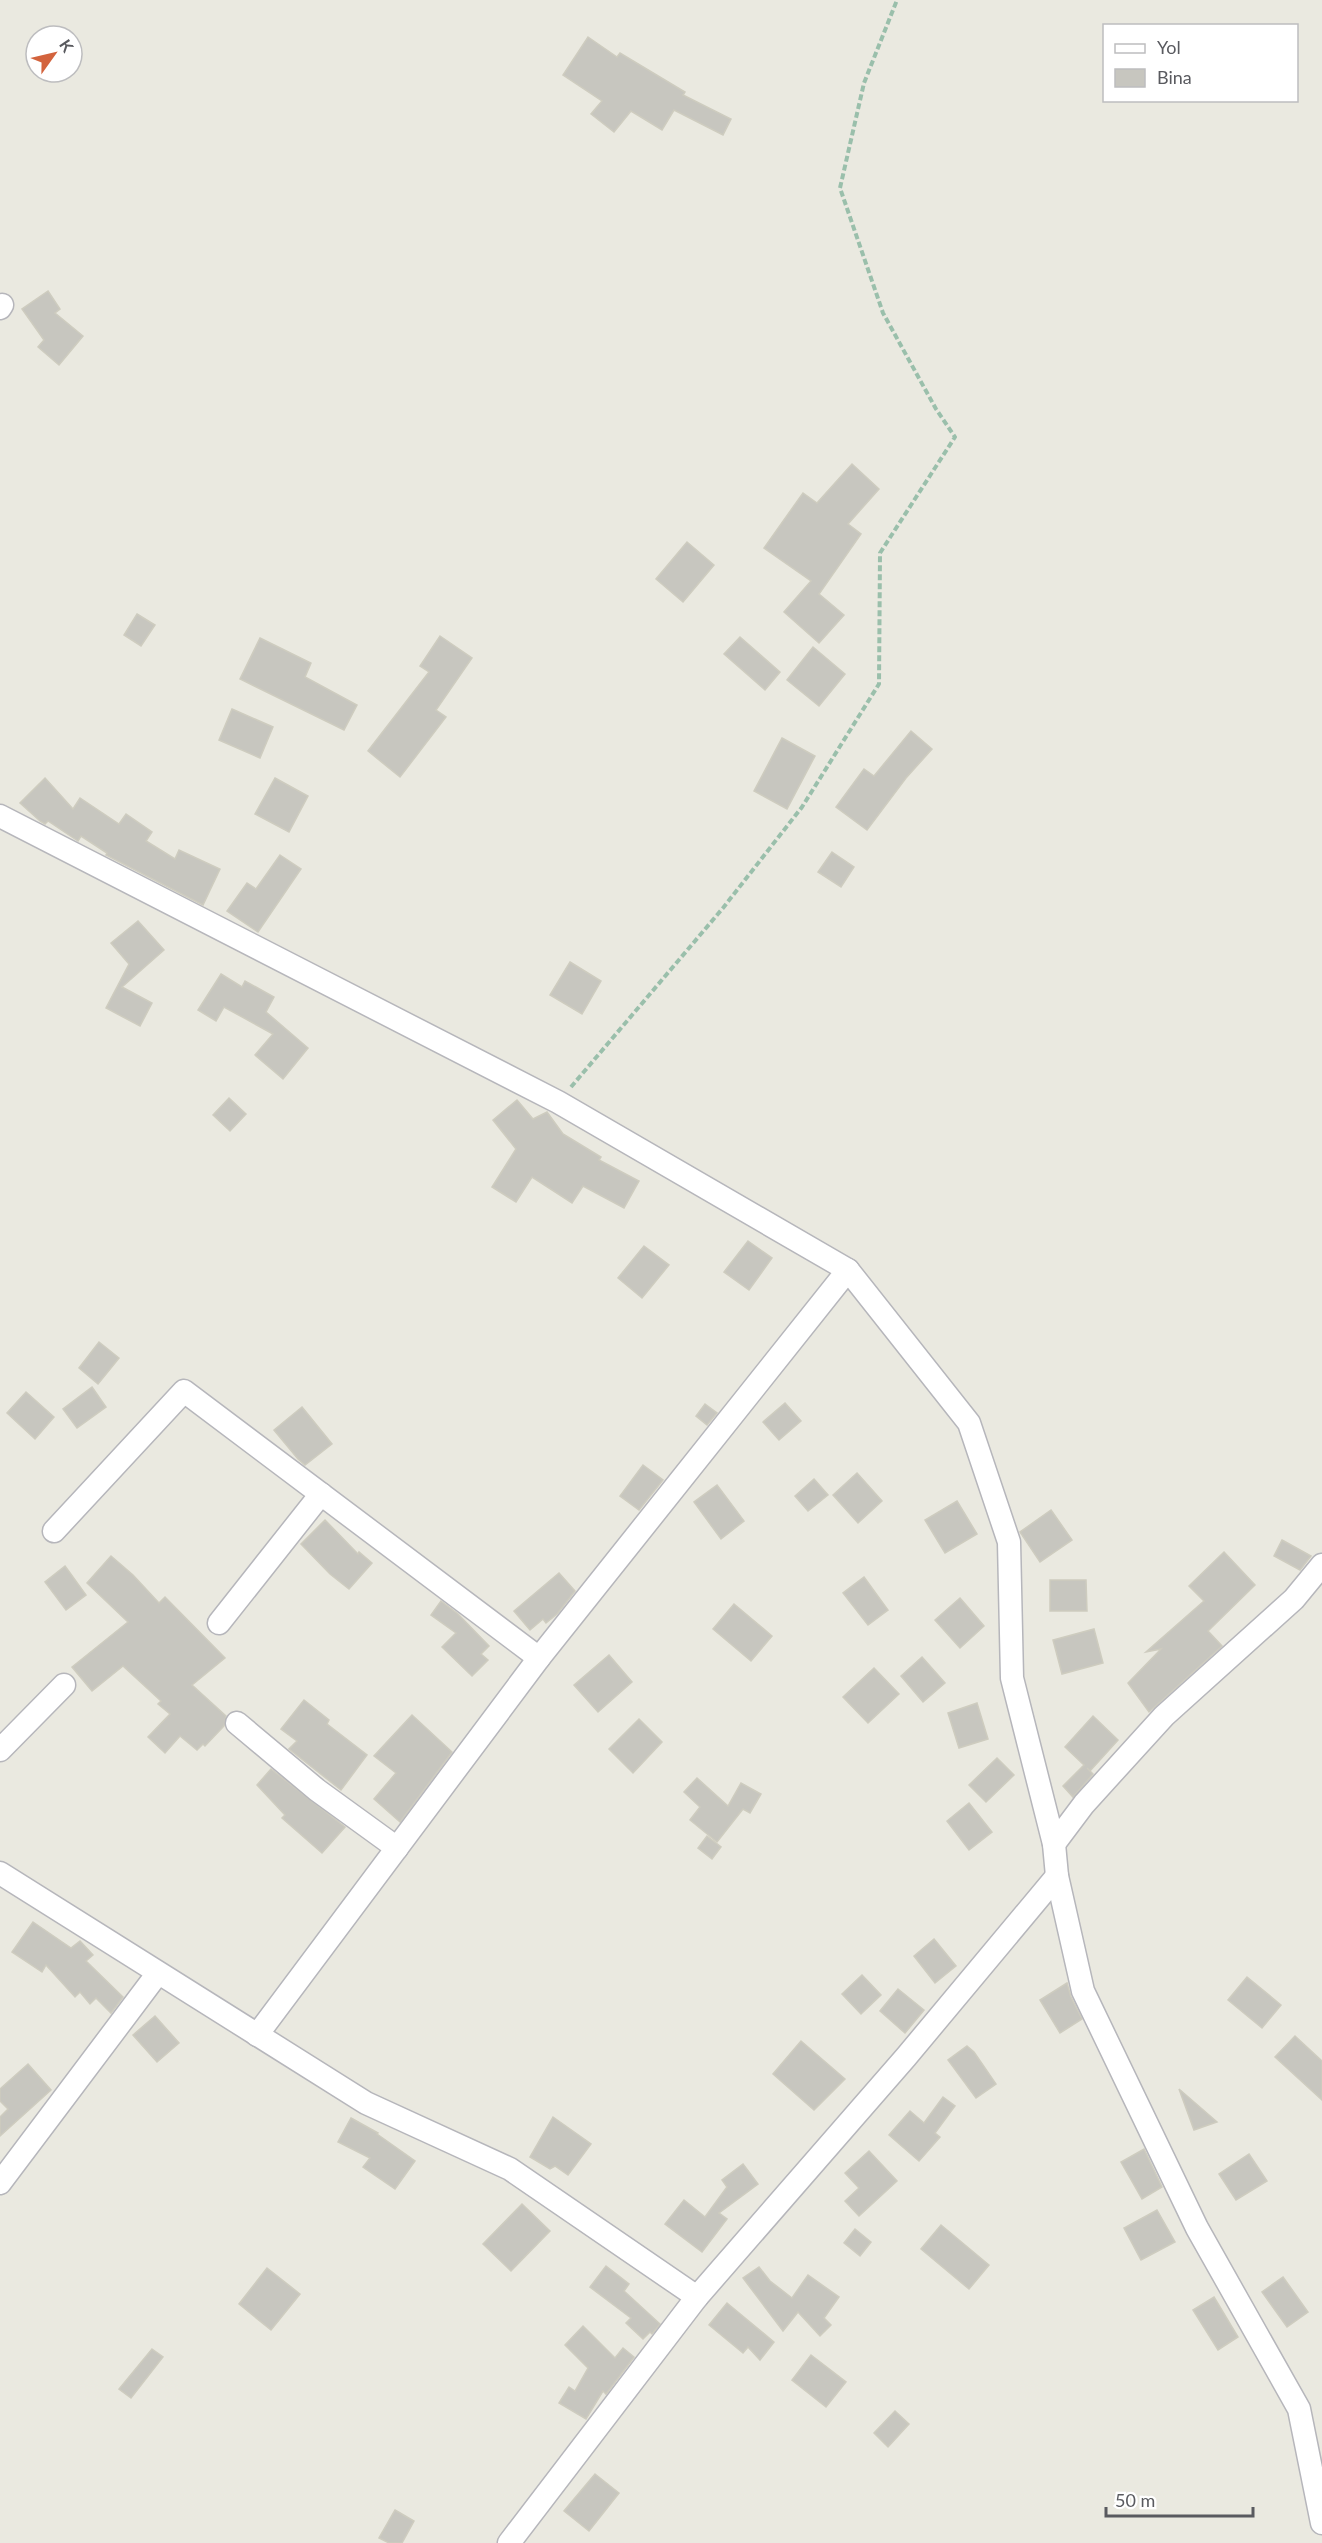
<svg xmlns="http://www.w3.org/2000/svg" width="1322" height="2543" viewBox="0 0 1322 2543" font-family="Lato,sans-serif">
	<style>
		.building { fill: #c7c6bf; stroke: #ceccbf; stroke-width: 1.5 }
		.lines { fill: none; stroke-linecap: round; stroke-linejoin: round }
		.minor-casing { stroke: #b6b6bb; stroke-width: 25 }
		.path { stroke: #9abfab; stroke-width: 4; stroke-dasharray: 6 3; stroke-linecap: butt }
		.minor { stroke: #fff; stroke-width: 22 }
	</style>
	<rect width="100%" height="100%" fill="#eae9e0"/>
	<g class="building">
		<polygon points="588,37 617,57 620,53 685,92 683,95 731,119 723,135 674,110 662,130 631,111 614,132 591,114 602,101 563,75"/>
		<polygon points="48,291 60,309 55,313 83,336 59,365 38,347 44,340 22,309"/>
		<polygon points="852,464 879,489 848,524 861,534 819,594 844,615 819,643 784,612 811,581 764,548 803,493 817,503"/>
		<polygon points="687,542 714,565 683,602 656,579"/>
		<polygon points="137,614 155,625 141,646 124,635"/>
		<polygon points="440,636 472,658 436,710 446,717 400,777 368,751 429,672 420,666"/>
		<polygon points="740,637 780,672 765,690 724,654"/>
		<polygon points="260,638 311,663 305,677 357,705 344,730 240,679"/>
		<polygon points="813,647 845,674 819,706 787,680"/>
		<polygon points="232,709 273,727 260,758 219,740"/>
		<polygon points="911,731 932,749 906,778 867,830 836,807 864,769 874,776"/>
		<polygon points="782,738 815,756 787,809 754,791"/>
		<polygon points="45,778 73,809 80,798 119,824 126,814 152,832 146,841 175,859 179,850 220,869 203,905 106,855 107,853 81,836 78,841 48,821 45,824 40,821 20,803"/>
		<polygon points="275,778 308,796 289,832 255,814"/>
		<polygon points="832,852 854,867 841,887 818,872"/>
		<polygon points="280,855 301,869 258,932 227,911 247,883 256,889"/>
		<polygon points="138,921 164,950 122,987 152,1003 140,1026 106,1008 129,964 111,943"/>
		<polygon points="570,962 601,981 582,1014 550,995"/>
		<polygon points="221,974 242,987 245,981 274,997 266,1012 308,1048 283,1079 255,1055 273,1034 224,1007 216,1021 198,1010"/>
		<polygon points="229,1098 246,1114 230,1131 213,1115"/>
		<polygon points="517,1100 533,1119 547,1112 563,1134 601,1157 599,1160 639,1181 624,1208 583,1186 572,1203 532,1177 516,1202 492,1187 516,1149 493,1120"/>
		<polygon points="748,1241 772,1258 749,1290 724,1272"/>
		<polygon points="644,1246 669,1265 642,1298 618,1278"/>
		<polygon points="99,1342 119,1358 98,1384 79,1368"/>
		<polygon points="92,1387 106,1407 77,1428 63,1409"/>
		<polygon points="26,1392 54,1417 35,1439 7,1413"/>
		<polygon points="785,1403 801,1421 779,1440 763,1422"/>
		<polygon points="705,1404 717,1413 707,1425 696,1416"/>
		<polygon points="302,1407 332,1444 305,1465 298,1459 274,1430"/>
		<polygon points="643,1465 663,1480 639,1510 620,1496"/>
		<polygon points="857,1473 882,1501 858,1523 833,1495"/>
		<polygon points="814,1479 828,1495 808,1511 795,1496"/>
		<polygon points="717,1485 744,1521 721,1539 694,1502"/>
		<polygon points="957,1501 977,1534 945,1553 925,1520"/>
		<polygon points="1051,1510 1072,1540 1040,1562 1020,1532"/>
		<polygon points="325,1520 358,1554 359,1552 372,1563 349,1589 330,1574 301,1544"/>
		<polygon points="1282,1540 1311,1556 1300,1570 1274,1556"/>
		<polygon points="1224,1552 1255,1585 1208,1631 1222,1646 1149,1712 1128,1683 1161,1649 1146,1652 1204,1601 1189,1586"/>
		<polygon points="111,1556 133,1575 159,1603 165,1597 225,1658 192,1685 226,1716 224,1726 205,1746 203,1744 197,1750 180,1736 165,1753 148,1737 170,1714 158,1704 161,1701 123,1666 92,1691 72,1667 128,1622 87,1583"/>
		<polygon points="65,1566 86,1595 66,1610 45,1582"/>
		<polygon points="559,1573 575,1591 557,1614 546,1623 543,1619 530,1630 514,1611"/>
		<polygon points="864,1577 888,1610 868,1625 843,1593"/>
		<polygon points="1050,1580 1086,1580 1087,1611 1050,1611"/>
		<polygon points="960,1598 984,1626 960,1648 935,1620"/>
		<polygon points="441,1601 458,1614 489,1646 481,1654 488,1660 472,1676 442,1647 456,1633 431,1615"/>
		<polygon points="734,1604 772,1636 751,1661 713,1629"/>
		<polygon points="1094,1629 1103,1663 1062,1674 1053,1640"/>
		<polygon points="609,1655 632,1682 598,1712 574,1685"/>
		<polygon points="922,1657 945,1683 923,1702 901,1676"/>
		<polygon points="874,1668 899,1694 868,1723 843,1697"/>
		<polygon points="304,1700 329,1720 327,1724 367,1755 341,1790 289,1749 297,1741 281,1729"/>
		<polygon points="977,1703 988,1739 959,1748 948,1713"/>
		<polygon points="412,1715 452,1752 400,1822 374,1799 396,1773 374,1756"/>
		<polygon points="1093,1716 1118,1740 1090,1771 1087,1768 1093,1774 1073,1797 1063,1786 1084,1765 1065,1747"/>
		<polygon points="639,1719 662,1742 633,1773 609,1749"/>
		<polygon points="997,1758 1014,1775 986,1802 969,1785"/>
		<polygon points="271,1769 345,1827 322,1853 282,1818 285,1815 257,1785"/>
		<polygon points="697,1778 728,1806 741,1783 761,1794 750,1813 743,1809 717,1842 690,1820 700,1807 684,1792"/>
		<polygon points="969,1803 992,1832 969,1850 947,1821"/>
		<polygon points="707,1836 721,1847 712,1859 698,1848"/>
		<polygon points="33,1922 71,1948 80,1941 93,1955 86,1961 123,1997 111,2013 96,1998 90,2004 80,1992 75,1997 46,1965 42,1972 12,1952"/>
		<polygon points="934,1939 956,1966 935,1983 914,1956"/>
		<polygon points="862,1975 881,1995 861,2014 842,1994"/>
		<polygon points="1247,1977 1281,2005 1262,2028 1228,2000"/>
		<polygon points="1067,1983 1071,1997 1082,2019 1060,2033 1040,2000"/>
		<polygon points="898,1989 924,2010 905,2033 880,2011"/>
		<polygon points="155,2016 179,2043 157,2062 133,2035"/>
		<polygon points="1295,2036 1322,2061 1322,2100 1275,2057"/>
		<polygon points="801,2041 845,2079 814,2110 773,2074"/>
		<polygon points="967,2046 974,2052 996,2084 976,2098 948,2060"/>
		<polygon points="28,2064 51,2090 0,2136 0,2117 8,2109 0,2101 0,2089"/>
		<polygon points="1179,2089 1217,2122 1194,2130"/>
		<polygon points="943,2097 955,2106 935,2133 940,2137 919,2161 889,2135 910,2111 924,2123"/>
		<polygon points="553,2117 591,2144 568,2175 555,2166 550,2169 530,2157"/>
		<polygon points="351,2118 378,2133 377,2134 415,2161 395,2189 363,2167 370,2158 338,2142"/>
		<polygon points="1144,2149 1162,2187 1142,2199 1121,2162"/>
		<polygon points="869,2151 897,2181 859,2216 845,2201 859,2188 845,2173"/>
		<polygon points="1249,2154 1267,2181 1236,2200 1219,2174"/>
		<polygon points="743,2164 758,2184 719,2213 727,2219 702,2252 665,2224 684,2200 705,2217 727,2187 722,2180"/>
		<polygon points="522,2204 550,2231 511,2271 483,2244"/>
		<polygon points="1157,2210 1175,2242 1141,2260 1124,2228"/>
		<polygon points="941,2225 989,2265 969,2289 921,2249"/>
		<polygon points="855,2229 871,2242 860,2256 844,2243"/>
		<polygon points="606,2266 629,2284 624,2291 660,2324 652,2334 650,2332 643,2339 626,2323 631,2318 590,2287"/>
		<polygon points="759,2267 770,2281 792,2298 808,2275 839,2297 824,2318 831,2325 820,2336 798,2312 783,2331 743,2278"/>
		<polygon points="267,2268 300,2294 271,2330 239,2304"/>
		<polygon points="1283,2277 1308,2312 1287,2327 1262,2292"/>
		<polygon points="1214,2297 1238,2337 1218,2350 1193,2310"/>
		<polygon points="727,2303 774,2342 760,2360 748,2347 743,2353 709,2325"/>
		<polygon points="583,2326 615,2358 623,2348 634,2357 606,2394 603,2391 586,2419 559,2403 569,2387 575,2391 588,2368 565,2345"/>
		<polygon points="152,2349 163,2357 131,2398 119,2389"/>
		<polygon points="811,2355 846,2382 826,2407 792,2380"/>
		<polygon points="895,2411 909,2424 888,2447 874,2433"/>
		<polygon points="595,2474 619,2493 589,2531 564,2511"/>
		<polygon points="395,2510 414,2521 402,2543 389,2543 379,2538"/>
	</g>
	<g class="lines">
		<g class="minor-casing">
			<g id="minor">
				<polyline points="0,308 2,305"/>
				<polyline points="0,816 558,1102 848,1270 969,1423 1009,1542 1012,1678 1054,1844 1057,1876 1083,1991 1197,2228 1299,2409 1322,2523"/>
				<polyline points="54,1531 184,1391 539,1658"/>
				<polyline points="219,1623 321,1494"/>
				<polyline points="237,1723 317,1790 397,1848"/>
				<polyline points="0,1750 64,1685"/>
				<polyline points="1054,1844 1084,1804 1164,1716 1294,1599 1322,1565"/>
				<polyline points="0,1873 366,2103 510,2169 697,2297"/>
				<polyline points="257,2035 539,1658 848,1270"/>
				<polyline points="0,2183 158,1973"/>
				<polyline points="509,2543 697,2297 906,2057 1057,1876"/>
			</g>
		</g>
		<polyline class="path" points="571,1087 723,908 802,807 879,684 880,553 955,437 936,409 883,313 840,188 864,83 897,0"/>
		<use href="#minor" class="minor"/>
	</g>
	<rect x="1103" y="24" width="195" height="78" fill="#ffffff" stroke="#bdbdbf" stroke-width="1.5"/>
	<rect x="1115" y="44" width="30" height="9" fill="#ffffff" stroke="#bdbdbf" stroke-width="1.5"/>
	<text x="1157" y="54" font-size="18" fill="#595a5f">Yol</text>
	<rect x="1115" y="69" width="30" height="18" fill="#c7c6bf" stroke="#bdbdbf" stroke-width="1.5"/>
	<text x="1157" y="84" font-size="18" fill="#595a5f">Bina</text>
	<g transform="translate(54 54) rotate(56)"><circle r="28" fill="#ffffff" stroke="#bdbdbf" stroke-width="1.5"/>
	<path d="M0-4.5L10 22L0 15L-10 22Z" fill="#d3633d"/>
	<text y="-9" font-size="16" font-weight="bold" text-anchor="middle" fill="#595a5f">K</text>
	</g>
	<path d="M1106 2507v9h147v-9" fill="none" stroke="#595a5f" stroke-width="3"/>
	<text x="1115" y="2507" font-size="18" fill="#595a5f" stroke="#ffffff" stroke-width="4.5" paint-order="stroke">50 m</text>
</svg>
